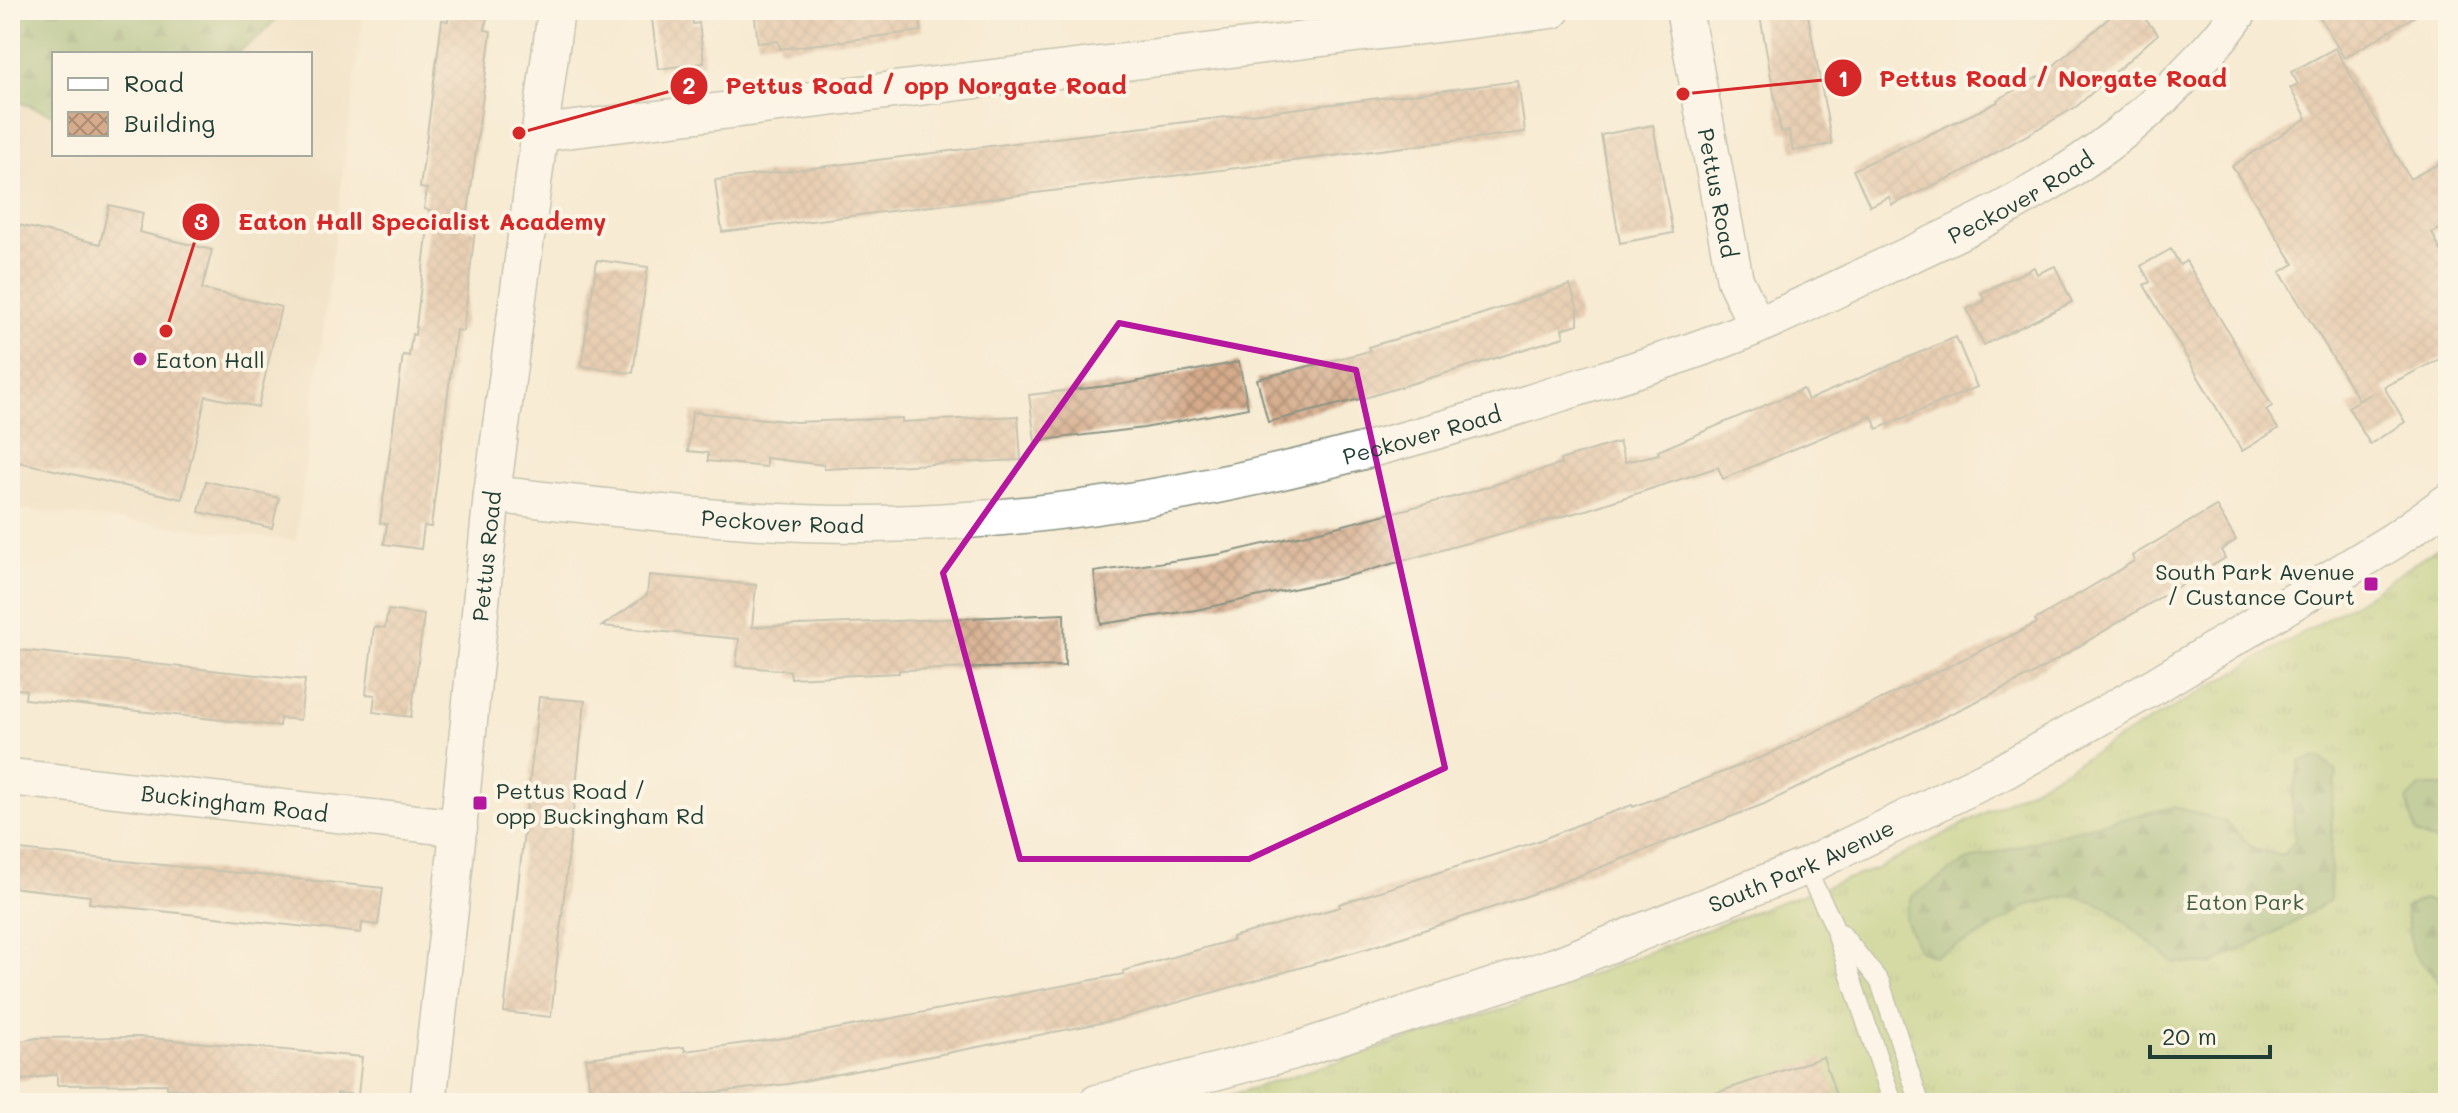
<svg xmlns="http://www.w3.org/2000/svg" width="2458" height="1113" viewBox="0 0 2458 1113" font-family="Mali,sans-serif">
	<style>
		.built { fill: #ead9ba; fill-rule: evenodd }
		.grass { fill: url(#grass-tufts); stroke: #648250; stroke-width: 2 }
		.forest { fill: url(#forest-firs); stroke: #53744a; stroke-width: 2 }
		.building { fill: url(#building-cross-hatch) }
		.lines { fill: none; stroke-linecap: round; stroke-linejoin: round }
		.service-casing { stroke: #8b9484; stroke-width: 21 }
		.minor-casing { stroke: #8b9484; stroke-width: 39 }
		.service { stroke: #fff; stroke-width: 18 }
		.minor { stroke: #fff; stroke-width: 36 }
		.marked { fill: none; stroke: #b5179e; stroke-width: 6; stroke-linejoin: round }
		.poi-dot { fill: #b5179e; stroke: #fcf5e5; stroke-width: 3 }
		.labels { text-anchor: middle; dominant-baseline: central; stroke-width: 8; stroke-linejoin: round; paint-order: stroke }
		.street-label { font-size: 22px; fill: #1f3d34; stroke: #fcf5e5 }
		.poi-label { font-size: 22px; fill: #1f3d34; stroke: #fcf5e5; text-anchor: start }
		.park-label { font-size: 22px; fill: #425f42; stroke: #fcf5e5 }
		.leader { fill: none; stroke: #d62828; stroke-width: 3 }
		.callout-dot { fill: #d62828; stroke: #fcf5e5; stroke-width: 3 }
		.mark-label { font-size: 24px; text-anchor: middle; font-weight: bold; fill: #fff }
		.callout-label { font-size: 24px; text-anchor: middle; font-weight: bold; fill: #d62828; stroke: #fcf5e5; stroke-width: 8; stroke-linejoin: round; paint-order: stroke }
	</style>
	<defs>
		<pattern id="grass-tufts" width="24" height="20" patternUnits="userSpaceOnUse" patternTransform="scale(2)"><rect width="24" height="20" fill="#aac66c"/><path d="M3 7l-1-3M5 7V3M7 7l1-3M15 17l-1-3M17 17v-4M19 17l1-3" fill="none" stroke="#8aa25a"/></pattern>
		<pattern id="forest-firs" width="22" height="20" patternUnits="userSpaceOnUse" patternTransform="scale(2)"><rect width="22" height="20" fill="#87ab60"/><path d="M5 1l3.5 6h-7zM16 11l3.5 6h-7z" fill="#6e8c50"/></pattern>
		<pattern id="building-cross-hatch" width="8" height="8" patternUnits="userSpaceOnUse" patternTransform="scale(2)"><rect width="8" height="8" fill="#d5ab8b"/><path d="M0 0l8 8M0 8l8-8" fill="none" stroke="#ac8c72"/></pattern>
	</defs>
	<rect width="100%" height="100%" fill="#fcf5e5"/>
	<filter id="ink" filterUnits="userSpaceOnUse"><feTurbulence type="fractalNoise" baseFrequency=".0125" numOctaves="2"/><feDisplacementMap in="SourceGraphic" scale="16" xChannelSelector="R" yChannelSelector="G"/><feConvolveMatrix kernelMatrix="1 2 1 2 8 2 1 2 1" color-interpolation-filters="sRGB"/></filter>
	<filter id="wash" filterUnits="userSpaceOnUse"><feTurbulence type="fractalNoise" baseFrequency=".006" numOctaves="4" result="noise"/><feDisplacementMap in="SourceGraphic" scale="32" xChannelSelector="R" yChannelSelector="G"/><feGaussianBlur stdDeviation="1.8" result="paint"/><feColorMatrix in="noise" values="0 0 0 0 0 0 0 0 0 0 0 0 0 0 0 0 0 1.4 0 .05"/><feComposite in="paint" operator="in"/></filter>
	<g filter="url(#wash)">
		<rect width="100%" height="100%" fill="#f7ebd3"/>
		<path class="built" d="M 10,10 L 364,10 L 296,541 L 10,508 ZM 54,54 L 310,54 L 310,154 L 54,154 Z"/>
		<polygon class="grass" points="2448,541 2448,1103 1206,1103 1503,1009 1763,908 1879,868 2025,792 2225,678 2359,600"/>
		<g class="forest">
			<polygon points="10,10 285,10 259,37 235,54 54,54 54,115 10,99"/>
			<polygon points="2319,757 2337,772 2332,804 2330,900 2285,928 2212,964 2174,963 2107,907 2072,895 2029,905 1979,936 1933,956 1918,950 1905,919 1911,897 1966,861 2090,826 2174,807 2224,821 2256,850 2283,855 2295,841 2292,798 2300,761"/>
			<polygon points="2421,786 2448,786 2448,848 2416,833 2407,800"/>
			<polygon points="2423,899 2448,907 2448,992 2412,951 2405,907"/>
		</g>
		<g id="blocks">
			<g class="building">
				<polygon points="450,10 488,10 485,30 491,31 466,229 475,230 463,331 456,330 431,527 424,526 421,549 384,544 387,524 380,523 403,355 409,356 412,334 415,335 430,210 424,209 427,189 420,188 442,20 448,21"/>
				<polygon points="651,10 691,10 693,24 699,23 704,63 658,69"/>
				<polygon points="754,10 920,10 921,31 780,49 778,41 758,43"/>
				<polygon points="1759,10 1807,10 1832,144 1793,151 1789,131 1781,132"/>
				<polygon points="2118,10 2137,10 2158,34 2076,107 1960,173 1892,205 1889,197 1870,206 1853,170 1998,102 1997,100 2045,73"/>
				<polygon points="2316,10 2425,10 2344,58"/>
				<polygon points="2335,48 2410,179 2448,159 2448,225 2432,233 2448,265 2448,355 2384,387 2405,422 2370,444 2348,407 2371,394 2359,400 2280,272 2294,264 2232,166 2307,118 2290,88 2298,84 2291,72"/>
				<polygon points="1518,81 1525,132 722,232 715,180"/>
				<polygon points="1653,125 1673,233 1620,243 1601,135"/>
				<polygon points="109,205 143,213 139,232 212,250 202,289 281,307 258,407 206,396 182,499 10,460 10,407 18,373 10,371 10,223 100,244"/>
				<polygon points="2171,249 2180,265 2186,261 2272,406 2266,410 2278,429 2242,451 2144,285 2150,282 2141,266"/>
				<polygon points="597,260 648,267 633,373 581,366"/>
				<polygon points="2055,266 2072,302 1984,345 1967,309 1985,301 1981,293 2034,267 2037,274"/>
				<polygon points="1570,285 1578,310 1578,324 1562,329 1564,337 1368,397 1268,422 1257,379 1370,351 1368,347 1476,316"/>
				<polygon points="1956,337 1977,387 1877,429 1872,416 1723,479 1718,467 1589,509 1334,580 1196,610 1101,624 1094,572 1221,554 1324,530 1461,495 1561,464 1560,460 1619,442 1625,462 1659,454 1658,451 1803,389 1808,400"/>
				<polygon points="1239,362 1248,408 1144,428 1035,441 1029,395 1124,384"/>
				<polygon points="692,412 796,422 902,418 902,422 1018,416 1021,460 824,469 824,465 766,458 766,467 708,461 708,453 688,451"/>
				<polygon points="206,481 279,498 272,528 199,512"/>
				<polygon points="2216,506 2236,540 2221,550 2225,558 2031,675 1764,804 1524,897 1369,948 1116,1020 788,1084 617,1103 611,1103 610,1094 590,1096 586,1058 684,1047 685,1051 799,1036 1124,974 1123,971 1233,940 1232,937 1340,907 1339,904 1538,841 1585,822 1632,805 1633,807 1767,755 2037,623 2035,620 2134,561 2132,556"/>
				<polygon points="649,575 756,585 752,627 1064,614 1065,666 899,670 899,673 791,678 790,671 736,666 739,639 602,626 647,595"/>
				<polygon points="388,610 424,615 411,717 373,712 375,695 366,694 374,627 385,628"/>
				<polygon points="10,649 305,680 300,720 280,718 279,726 25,699 26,690 10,688"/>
				<polygon points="539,697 585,701 551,1017 504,1012"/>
				<polygon points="10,849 383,888 378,925 362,923 361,933 89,903 90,896 10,887"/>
				<polygon points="139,1037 362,1057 358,1095 337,1093 337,1102 167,1088 167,1084 57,1085 57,1074 10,1082 10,1043 37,1038"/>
				<polygon points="1823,1057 1839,1103 1705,1103 1704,1097"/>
			</g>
		</g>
	</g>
	<g filter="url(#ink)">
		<use href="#blocks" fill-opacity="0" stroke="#8b9484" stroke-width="2"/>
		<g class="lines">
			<g class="service-casing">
				<g id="service">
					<polyline points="1805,867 1832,921 1893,1103"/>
					<polyline points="1841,933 1880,982 1920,1103"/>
				</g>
			</g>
			<g class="minor-casing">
				<g id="minor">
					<path id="s1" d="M 1684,10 L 1735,280 L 1757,326"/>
					<polyline points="541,133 1552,10"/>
					<path id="s2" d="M 492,494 C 633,510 773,529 915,523 C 1136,514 1352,460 1561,393 C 1627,372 1694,353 1757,326 C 1798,308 1837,289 1877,270 C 1989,219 2092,170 2179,81 C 2201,58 2223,37 2240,10"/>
					<path id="s3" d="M 10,777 L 459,828"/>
					<path id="s4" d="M 428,1103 L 450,909 L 492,494 L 556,10"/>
					<path id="s5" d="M 1097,1103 L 1294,1051 L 1558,965 L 1805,867 L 2002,772 L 2158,684 L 2393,541 L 2448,502"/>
				</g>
			</g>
			<use href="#service" class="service"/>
			<use href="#minor" class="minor"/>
		</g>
	</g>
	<path d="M0 0H2458V1113H0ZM 1119,323 L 1356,370 L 1445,768 L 1249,859 L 1020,859 L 943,573 Z" fill="#f7ebd3" fill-opacity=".55" fill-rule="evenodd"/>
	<path class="marked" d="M 1119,323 L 1356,370 L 1445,768 L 1249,859 L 1020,859 L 943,573 Z"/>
	<g class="poi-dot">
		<circle cx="140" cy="359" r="8"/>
		<rect x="2363" y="576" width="16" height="16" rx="4"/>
		<rect x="472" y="795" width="16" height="16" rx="4"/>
	</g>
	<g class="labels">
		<g class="street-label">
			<text stroke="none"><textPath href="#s1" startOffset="186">Pettus Road</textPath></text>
			<text stroke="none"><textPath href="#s2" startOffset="1586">Peckover Road</textPath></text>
			<text stroke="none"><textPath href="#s2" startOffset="940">Peckover Road</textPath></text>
			<text stroke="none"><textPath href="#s2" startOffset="292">Peckover Road</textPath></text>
			<text stroke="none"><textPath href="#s4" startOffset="550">Pettus Road</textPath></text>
			<text stroke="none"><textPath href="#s3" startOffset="226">Buckingham Road</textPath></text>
			<text stroke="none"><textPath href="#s5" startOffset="744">South Park Avenue</textPath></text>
		</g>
		<g class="poi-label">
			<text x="156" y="359">Eaton Hall</text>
			<text x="2355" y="571" text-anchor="end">South Park Avenue<tspan x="2355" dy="25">/ Custance Court</tspan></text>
			<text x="496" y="790">Pettus Road /<tspan x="496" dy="25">opp Buckingham Rd</tspan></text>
		</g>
		<g class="park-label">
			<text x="2245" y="901">Eaton Park</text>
		</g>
	</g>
	<path class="leader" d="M1683 94L1843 78M519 133L689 86M166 331L201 222"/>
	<g class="callout-dot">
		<circle cx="1683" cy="94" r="8"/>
		<circle cx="519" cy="133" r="8"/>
		<circle cx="166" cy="331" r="8"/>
		<circle cx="1843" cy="78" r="20"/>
		<circle cx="689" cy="86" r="20"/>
		<circle cx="201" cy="222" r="20"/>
	</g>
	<g class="mark-label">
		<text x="1843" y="87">1</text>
		<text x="689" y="94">2</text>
		<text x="201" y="230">3</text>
	</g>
	<g class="callout-label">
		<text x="2053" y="87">Pettus Road / Norgate Road</text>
		<text x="926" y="94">Pettus Road / opp Norgate Road</text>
		<text x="422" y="230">Eaton Hall Specialist Academy</text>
	</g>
	<rect width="2458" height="1113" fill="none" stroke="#fcf5e5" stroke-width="40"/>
	<rect x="52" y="52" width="260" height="104" fill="#fcf5e5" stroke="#a4ab9e" stroke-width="2"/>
	<rect x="68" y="78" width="40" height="12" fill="#ffffff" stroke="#a4ab9e" stroke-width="2"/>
	<text x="124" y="92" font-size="24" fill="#1f3d34">Road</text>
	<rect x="68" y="112" width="40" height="24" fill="url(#building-cross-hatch)" stroke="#a4ab9e" stroke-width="2"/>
	<text x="124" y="132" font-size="24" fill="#1f3d34">Building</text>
	<path d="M2150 1045v12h120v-12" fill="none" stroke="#1f3d34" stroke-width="4"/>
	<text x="2162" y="1045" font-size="24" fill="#1f3d34" stroke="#fcf5e5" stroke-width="6" paint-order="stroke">20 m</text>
</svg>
